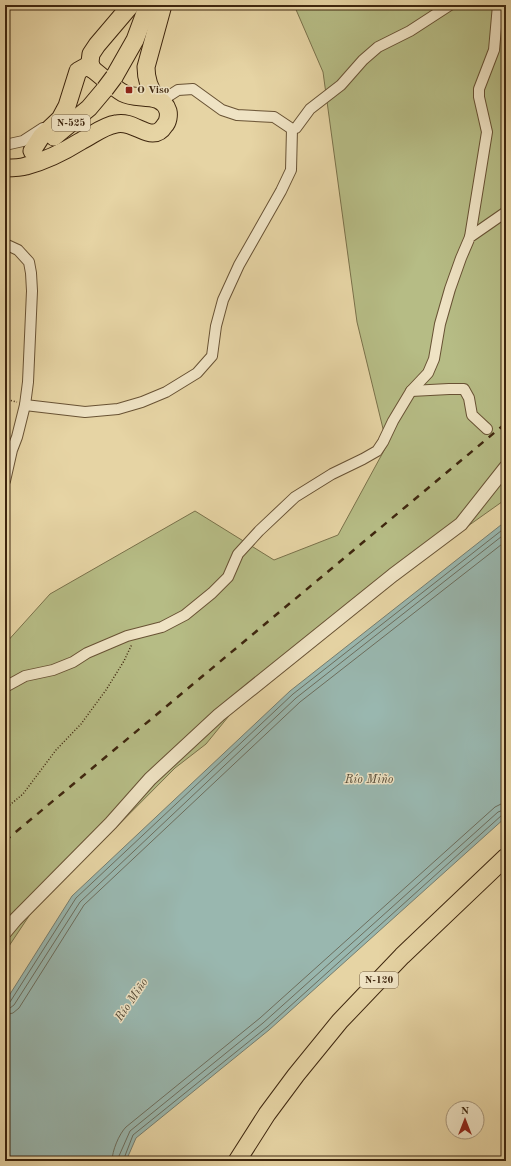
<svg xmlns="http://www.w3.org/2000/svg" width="511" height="1166" viewBox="0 0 511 1166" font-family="'Old Standard TT',serif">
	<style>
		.green { fill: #b6bc85; stroke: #7a714a }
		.water { fill: #99b7af; stroke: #757d6f }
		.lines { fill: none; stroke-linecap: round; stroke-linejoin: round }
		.shore { stroke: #6c6e5e; stroke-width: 1 }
		.minor-casing { stroke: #685234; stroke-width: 12 }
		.tertiary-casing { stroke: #685234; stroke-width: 15 }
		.trunk-casing { stroke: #3e260e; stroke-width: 19 }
		.path { stroke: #3e260e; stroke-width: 1.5; stroke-dasharray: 1 2; stroke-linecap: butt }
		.minor { stroke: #efe3c4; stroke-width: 10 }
		.tertiary { stroke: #efe3c4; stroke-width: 13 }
		.trunk { stroke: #e6d4a4; stroke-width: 17 }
		.rail { stroke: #3e260e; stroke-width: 2.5; stroke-dasharray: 7 7; stroke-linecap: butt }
		.trunk-bridge-casing { stroke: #3e260e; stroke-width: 19; stroke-linecap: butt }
		.trunk-bridge { stroke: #e6d4a4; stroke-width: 17 }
		.poi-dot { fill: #8f2418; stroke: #efe3c4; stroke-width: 1.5 }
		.labels { text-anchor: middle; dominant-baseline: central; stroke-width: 3; stroke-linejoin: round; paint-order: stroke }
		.shield { fill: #efe3c4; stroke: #735f45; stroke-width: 1 }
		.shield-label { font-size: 10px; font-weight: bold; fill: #3e260e }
		.poi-label { font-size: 11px; font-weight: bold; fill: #3e260e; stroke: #efe3c4; text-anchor: start }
		.water-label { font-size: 12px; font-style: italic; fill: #554a36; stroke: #efe3c4 }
	</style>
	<rect width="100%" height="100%" fill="#e6d4a4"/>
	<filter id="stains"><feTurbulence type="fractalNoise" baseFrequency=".005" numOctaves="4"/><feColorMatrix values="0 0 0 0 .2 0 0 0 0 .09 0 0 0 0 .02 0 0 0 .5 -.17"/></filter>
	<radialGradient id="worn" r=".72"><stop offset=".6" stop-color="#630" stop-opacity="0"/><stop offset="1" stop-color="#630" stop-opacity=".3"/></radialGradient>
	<polygon class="green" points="294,5 506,5 506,499 268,668 206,744 175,768 31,913 5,952 5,644 50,594 195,511 274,560 338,535 387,445 357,322 323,72"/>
	<polygon class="water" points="506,521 506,817 269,1030 136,1138 126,1161 5,1161 5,1002 72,896 290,691"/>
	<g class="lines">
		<g class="shore">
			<polyline points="5,1004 10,1002 76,898 293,694 506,527"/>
			<polyline points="5,1009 10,1008 14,1005 80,902 296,698 506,533"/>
			<polyline points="5,1015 13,1013 19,1008 84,905 300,702 506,541"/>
			<path d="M 112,1161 C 112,1151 119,1134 126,1127 L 260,1018 L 495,807 L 501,804 L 506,803"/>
			<polyline points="118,1161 119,1156 130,1131 263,1023 498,812 506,809"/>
			<polyline points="123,1161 133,1135 267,1027 502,815 506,814"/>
		</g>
		<g class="minor-casing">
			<g id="minor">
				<polyline points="161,101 178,90 193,89 222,110 237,115 274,117 292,129 296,128 310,109 341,85 363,60 378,47 410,31 450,5"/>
				<polyline points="5,145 23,141 43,128"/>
				<polyline points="470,237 487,132 479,97 479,89 494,50 498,5"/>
				<polyline points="5,244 18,250 29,262 31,273 32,291 28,382 25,405 17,437 12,450 5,481"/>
				<polyline points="411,391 449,389 464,389 469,398 472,415 487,429"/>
				<polyline points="25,405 85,412 118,409 142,402 166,392 197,373 212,356 216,326 223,300 239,265 281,191 291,170 292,129"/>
				<polyline points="5,687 25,676 53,670 73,662 87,653 127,636 162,627 185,615 212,593 228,577 238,554 259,531 295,497 332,474 363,459 377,451 383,442 393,421 411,391 428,373 434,359 440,324 450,289 461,258 470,237 506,212"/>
			</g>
		</g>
		<g class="tertiary-casing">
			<polyline id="tertiary" points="5,932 15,920 111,823 150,779 219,715 393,575 461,524 506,467"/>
		</g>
		<g class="trunk-casing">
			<g id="trunk">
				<polyline points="92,69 90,62 91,54 97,45 131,5"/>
				<polyline points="114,77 135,40 148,5"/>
				<path d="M 157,99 C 149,89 146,79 146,67 L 163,5"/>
				<polyline points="54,137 89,108 105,89"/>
				<path d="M 5,168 C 12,168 20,168 26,166 C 45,161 65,151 81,141 C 93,135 103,126 116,124 C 135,119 152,146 165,125 C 168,122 169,115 168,111 C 162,91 137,101 123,93 C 112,87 102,76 92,69 L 87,66 L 78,71 L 67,106 L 60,119 L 41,137 L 32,151"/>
				<polyline points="237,1161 267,1114 296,1075 340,1021 402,956 506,857"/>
			</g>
		</g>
		<g class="path">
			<polyline points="5,399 17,402"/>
			<polyline points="5,809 23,794 56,750 81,724 106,690 124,661 132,644"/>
		</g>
		<use href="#minor" class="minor"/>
		<use href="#tertiary" class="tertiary"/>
		<use href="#trunk" class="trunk"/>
		<polyline class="rail" points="5,841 506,423"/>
		<g class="trunk-bridge-casing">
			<polyline id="trunk-bridge" points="105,89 114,77"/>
		</g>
		<use href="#trunk-bridge" class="trunk-bridge"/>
	</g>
	<rect class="poi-dot" x="125" y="86" width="8" height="8" rx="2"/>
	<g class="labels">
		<g class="shield">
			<rect x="52" y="115" width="38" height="16" rx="3"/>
			<rect x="360" y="972" width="38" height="16" rx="3"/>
		</g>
		<g class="shield-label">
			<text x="71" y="123">N-525</text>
			<text x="379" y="980">N-120</text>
		</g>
		<g class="poi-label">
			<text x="137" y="90">O Viso</text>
		</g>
		<g class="water-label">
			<text x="369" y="780">Río Miño</text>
			<text transform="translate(132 1000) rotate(-56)">Río Miño</text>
		</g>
	</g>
	<rect width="511" height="1166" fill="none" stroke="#e6d4a4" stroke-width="20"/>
	<rect x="6" y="6" width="499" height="1154" fill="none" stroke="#3e260e" stroke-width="2"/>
	<rect x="10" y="10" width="491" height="1146" fill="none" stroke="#3e260e"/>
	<g transform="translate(465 1120)"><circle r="19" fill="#efe3c4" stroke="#a8977b"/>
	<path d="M0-3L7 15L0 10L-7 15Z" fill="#8f2418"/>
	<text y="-6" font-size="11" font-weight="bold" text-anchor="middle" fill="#3e260e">N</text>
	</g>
	<rect width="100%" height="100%" filter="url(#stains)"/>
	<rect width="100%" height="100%" fill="url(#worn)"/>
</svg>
